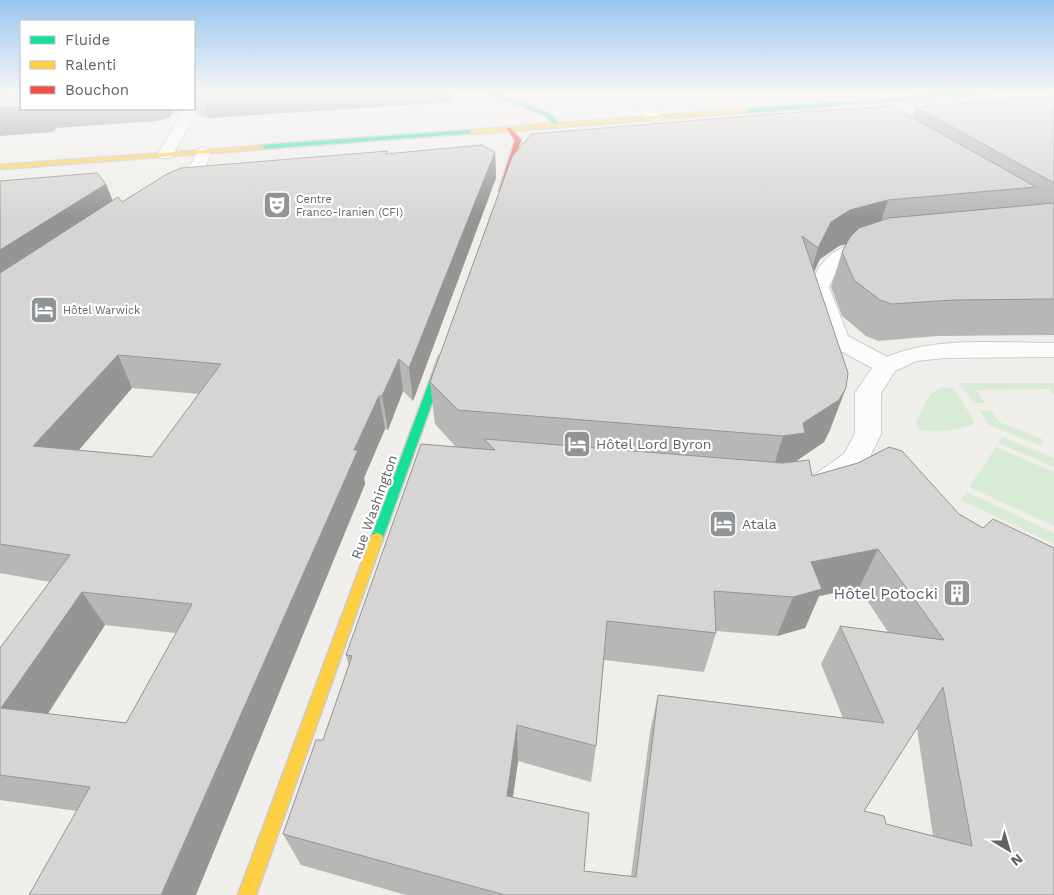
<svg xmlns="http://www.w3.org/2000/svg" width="1054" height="895" viewBox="0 0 1054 895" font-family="'Work Sans',sans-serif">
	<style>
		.green { fill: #d8ebd6 }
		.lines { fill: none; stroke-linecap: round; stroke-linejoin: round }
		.street-casing { stroke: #cbcccc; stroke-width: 2 }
		.fast-casing { stroke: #cacacb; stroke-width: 3 }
		.slow-casing { stroke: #cacacb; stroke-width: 3 }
		.jam-casing { stroke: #cacacb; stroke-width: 3 }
		.street { fill: #fdfcfc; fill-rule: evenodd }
		.fast { fill: #16e098; fill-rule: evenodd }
		.slow { fill: #ffcf43; fill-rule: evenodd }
		.jam { fill: #f24e42; fill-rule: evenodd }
		.wall { fill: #b8b7b5; fill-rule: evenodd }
		.shaded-wall { fill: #969594 }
		.building { fill: #d6d5d3; stroke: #969594; fill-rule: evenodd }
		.labels { text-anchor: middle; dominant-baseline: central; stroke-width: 4.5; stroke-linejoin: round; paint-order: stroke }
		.far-poi-label { font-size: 11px; fill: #5f6368; stroke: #fff; text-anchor: start }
		.poi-label { font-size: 14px; fill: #5f6368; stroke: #fff; text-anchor: start }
		.street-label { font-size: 14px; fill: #5f6368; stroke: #fff }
		.near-poi-label { font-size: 16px; fill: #5f6368; stroke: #fff; text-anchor: end }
	</style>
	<rect width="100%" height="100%" fill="#efeeea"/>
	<g class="green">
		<polygon points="959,383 1054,383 1054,395 1049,389 976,390 985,403 974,403"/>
		<path d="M 944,387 L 954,389 L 974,421 L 973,424 C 963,430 930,433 919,429 L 916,424 C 922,410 928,390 944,387 Z"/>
		<polygon points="979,410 990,410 999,422 1044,440 1041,446 989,425"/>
		<polygon points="1002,437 1054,458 1054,467 998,443"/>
		<polygon points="996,447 1054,472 1054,526 969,487"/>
		<polygon points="967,492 1054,533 1054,544 961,500"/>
	</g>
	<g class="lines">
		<g class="street-casing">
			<g id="street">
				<polygon points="623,93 637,93 663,118 656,122 651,121"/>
				<path d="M 831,93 L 845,93 L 880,122 L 878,125 C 862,129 840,105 831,93 Z"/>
				<polygon points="194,106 198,109 173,155 170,158 160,158 157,155 184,109 194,109"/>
				<polygon points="203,147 211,152 205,168 173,192 161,192 159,188 161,184 192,163 198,149"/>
				<path d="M 876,238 L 883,240 L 885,244 L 883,248 C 853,256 842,257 829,287 L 848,336 L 887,357 C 935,336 1002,343 1054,343 L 1054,357 L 945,358 L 916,361 L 895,371 L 881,393 L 881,434 L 865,467 L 832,490 L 814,494 L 804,491 L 799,484 L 804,477 L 815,474 L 844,454 L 855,434 L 855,393 L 872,368 L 830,345 L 809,287 C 825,250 839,247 876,238 Z"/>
			</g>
		</g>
		<g class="fast-casing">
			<g id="fast">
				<polygon points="487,93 495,93 550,114 560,125 555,126 546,116"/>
				<polygon points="968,93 993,93 745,113 742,111 745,109"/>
				<polygon points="472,130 474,133 262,149 259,147 262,145"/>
				<polygon points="444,353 449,356 383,538 382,541 377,543 372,541 371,538 439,356"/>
			</g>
		</g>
		<g class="slow-casing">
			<g id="slow">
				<polygon points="745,109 747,112 472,134 469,132 472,130"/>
				<polygon points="264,146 264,148 262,149 0,169 0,165"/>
				<polygon points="377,533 382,535 383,538 256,895 238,895 371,538 372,535"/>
			</g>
		</g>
		<g class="jam-casing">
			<polygon id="jam" points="510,127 521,140 505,191 502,193 499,191 515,140 507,129"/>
		</g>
		<use href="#street" class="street"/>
		<use href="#fast" class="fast"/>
		<use href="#slow" class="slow"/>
		<use href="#jam" class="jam"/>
	</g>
	<g class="wall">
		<polygon points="194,93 450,93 451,102 209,118 197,115 194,104"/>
		<path d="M 1054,96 L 1054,335 L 937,336 L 878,341 L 866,336 L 842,316 L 831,287 L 842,252 L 846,244 L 839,246 L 820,259 L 814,272 L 830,430 L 824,442 L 795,462 L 812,476 L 858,463 L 889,447 L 1054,895 L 406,895 L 301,865 L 283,834 L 323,740 L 349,666 L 346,655 L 456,447 L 435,424 L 430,382 L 912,117 L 916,107 ZM 859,588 L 888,632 L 840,626 L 821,664 L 843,718 L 658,695 L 650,732 L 631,876 L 584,871 L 513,798 L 518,761 L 591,782 L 596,746 L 604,660 L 704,672 L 716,633 L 716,631 L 777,636 L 805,628 L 819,596 ZM 917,728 L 933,836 L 886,824 L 864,811 Z"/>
		<path d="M 495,152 L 496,178 L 413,401 L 403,391 L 388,430 L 385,429 L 364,478 L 365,484 L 355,509 L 77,811 L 0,800 L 0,648 L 50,582 L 0,573 L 0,181 L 122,202 L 389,154 ZM 132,388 L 199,394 L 152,457 L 79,450 ZM 105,625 L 176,633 L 126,723 L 48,714 Z"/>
	</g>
	<g class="shaded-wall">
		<polygon points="202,93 450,93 451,102 209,118"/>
		<polygon points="562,93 579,93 562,94"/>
		<polygon points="21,106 21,109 175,109 170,117 157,121 56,128 53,132 0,136 0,107"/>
		<polygon points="495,152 496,178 413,401 409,368"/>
		<polygon points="106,184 117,211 0,290 0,250"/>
		<polygon points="888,200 876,236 839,246 820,259 807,286 818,248 831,222 850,210"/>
		<polygon points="118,355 132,388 54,479 33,446"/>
		<polygon points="399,359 403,391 388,430 382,396"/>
		<polygon points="846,388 830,430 824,442 770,479 783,436"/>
		<polygon points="379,396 385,429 364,478 365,484 196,895 161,895 354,450"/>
		<polygon points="878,549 859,588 819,596 805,628 777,636 793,597 811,562"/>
		<polygon points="82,592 105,625 31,739 1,708"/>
		<polygon points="517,725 518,761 508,830 507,796"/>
	</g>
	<g class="building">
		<polygon points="0,93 21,93 21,106 0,107"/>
		<polygon points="1054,96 1054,183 916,107"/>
		<polygon points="892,106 1036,187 888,200 850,210 831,222 818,248 802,236 848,373 846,388 839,400 803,423 805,433 783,436 458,410 430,382 512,157 531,134 786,113"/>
		<path d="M 482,145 L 495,152 L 409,368 L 399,359 L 382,396 L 379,396 L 354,450 L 358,450 L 347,475 L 161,895 L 29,895 L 90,787 L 0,775 L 0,648 L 70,555 L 0,544 L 0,273 L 118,197 L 122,202 L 167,174 L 181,168 L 388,151 L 385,154 ZM 118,355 L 221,364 L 152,457 L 33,446 ZM 82,592 L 192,604 L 126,723 L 1,708 Z"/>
		<polygon points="97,173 106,184 0,250 0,181"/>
		<polygon points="1054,203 1054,299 953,300 892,304 880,300 854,280 842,252 850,237 859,228 889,218"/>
		<path d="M 484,439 L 783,463 L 809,460 L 812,476 L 858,463 L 889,447 L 902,451 L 959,514 L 983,528 L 993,519 L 1054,548 L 1054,895 L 505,895 L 283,834 L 316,740 L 323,740 L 352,656 L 346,655 L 421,444 L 495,450 ZM 878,549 L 944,640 L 840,626 L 884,723 L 658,695 L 636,877 L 584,871 L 589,813 L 507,796 L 517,725 L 596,746 L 607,621 L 716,633 L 714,591 L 793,597 L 822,589 L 811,562 ZM 943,687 L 972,846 L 886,824 L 884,816 L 864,811 Z"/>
	</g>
	<linearGradient id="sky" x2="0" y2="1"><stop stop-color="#97c6ef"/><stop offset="0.43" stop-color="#f8f7f6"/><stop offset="1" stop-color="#f8f7f6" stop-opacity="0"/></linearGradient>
	<rect width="1054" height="218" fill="url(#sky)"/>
	<defs>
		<g id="theatre-square" transform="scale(1.4375)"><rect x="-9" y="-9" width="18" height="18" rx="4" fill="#919496" stroke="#fff"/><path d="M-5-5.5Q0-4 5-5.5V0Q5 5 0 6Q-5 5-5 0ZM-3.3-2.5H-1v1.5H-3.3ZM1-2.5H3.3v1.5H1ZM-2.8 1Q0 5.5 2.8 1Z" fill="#fff"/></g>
		<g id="hotel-square" transform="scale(1.4375)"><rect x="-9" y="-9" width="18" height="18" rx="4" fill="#919496" stroke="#fff"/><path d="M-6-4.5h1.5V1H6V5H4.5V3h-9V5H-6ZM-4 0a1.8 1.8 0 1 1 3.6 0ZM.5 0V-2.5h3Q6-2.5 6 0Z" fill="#fff"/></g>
		<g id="building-square" transform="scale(1.4375)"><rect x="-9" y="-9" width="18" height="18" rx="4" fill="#919496" stroke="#fff"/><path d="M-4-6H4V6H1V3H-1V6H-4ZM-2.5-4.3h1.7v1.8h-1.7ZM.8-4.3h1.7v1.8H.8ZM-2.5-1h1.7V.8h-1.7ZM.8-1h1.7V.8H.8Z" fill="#fff"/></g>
	</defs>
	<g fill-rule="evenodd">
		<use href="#theatre-square" x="277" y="205"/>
		<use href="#hotel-square" x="44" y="310"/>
		<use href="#hotel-square" x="577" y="444"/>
		<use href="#hotel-square" x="723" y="524"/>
		<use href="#building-square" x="957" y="593"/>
	</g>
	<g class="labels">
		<g class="far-poi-label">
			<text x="296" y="199">Centre<tspan x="296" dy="13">Franco-Iranien (CFI)</tspan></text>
			<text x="63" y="310">Hôtel Warwick</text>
		</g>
		<g class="poi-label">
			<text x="596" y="444">Hôtel Lord Byron</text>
			<text x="742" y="524">Atala</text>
		</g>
		<g class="street-label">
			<text transform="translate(374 507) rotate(-70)">Rue Washington</text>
		</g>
		<g class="near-poi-label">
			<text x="938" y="593">Hôtel Potocki</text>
		</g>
	</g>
	<rect x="20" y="20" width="175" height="90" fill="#ffffff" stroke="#bfc1c3"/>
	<rect x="30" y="36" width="25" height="8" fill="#16e098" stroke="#bfc1c3"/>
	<text x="65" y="45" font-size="15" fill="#5f6368">Fluide</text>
	<rect x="30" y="61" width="25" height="8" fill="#ffcf43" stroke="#bfc1c3"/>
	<text x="65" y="70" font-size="15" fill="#5f6368">Ralenti</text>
	<rect x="30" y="86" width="25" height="8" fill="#f24e42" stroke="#bfc1c3"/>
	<text x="65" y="95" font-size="15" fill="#5f6368">Bouchon</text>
	<g transform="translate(1009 850) rotate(142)" stroke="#ffffff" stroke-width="4" paint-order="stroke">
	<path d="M0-4L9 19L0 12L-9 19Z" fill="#5f6368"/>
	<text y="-8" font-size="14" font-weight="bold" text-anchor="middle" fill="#5f6368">N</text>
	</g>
</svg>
